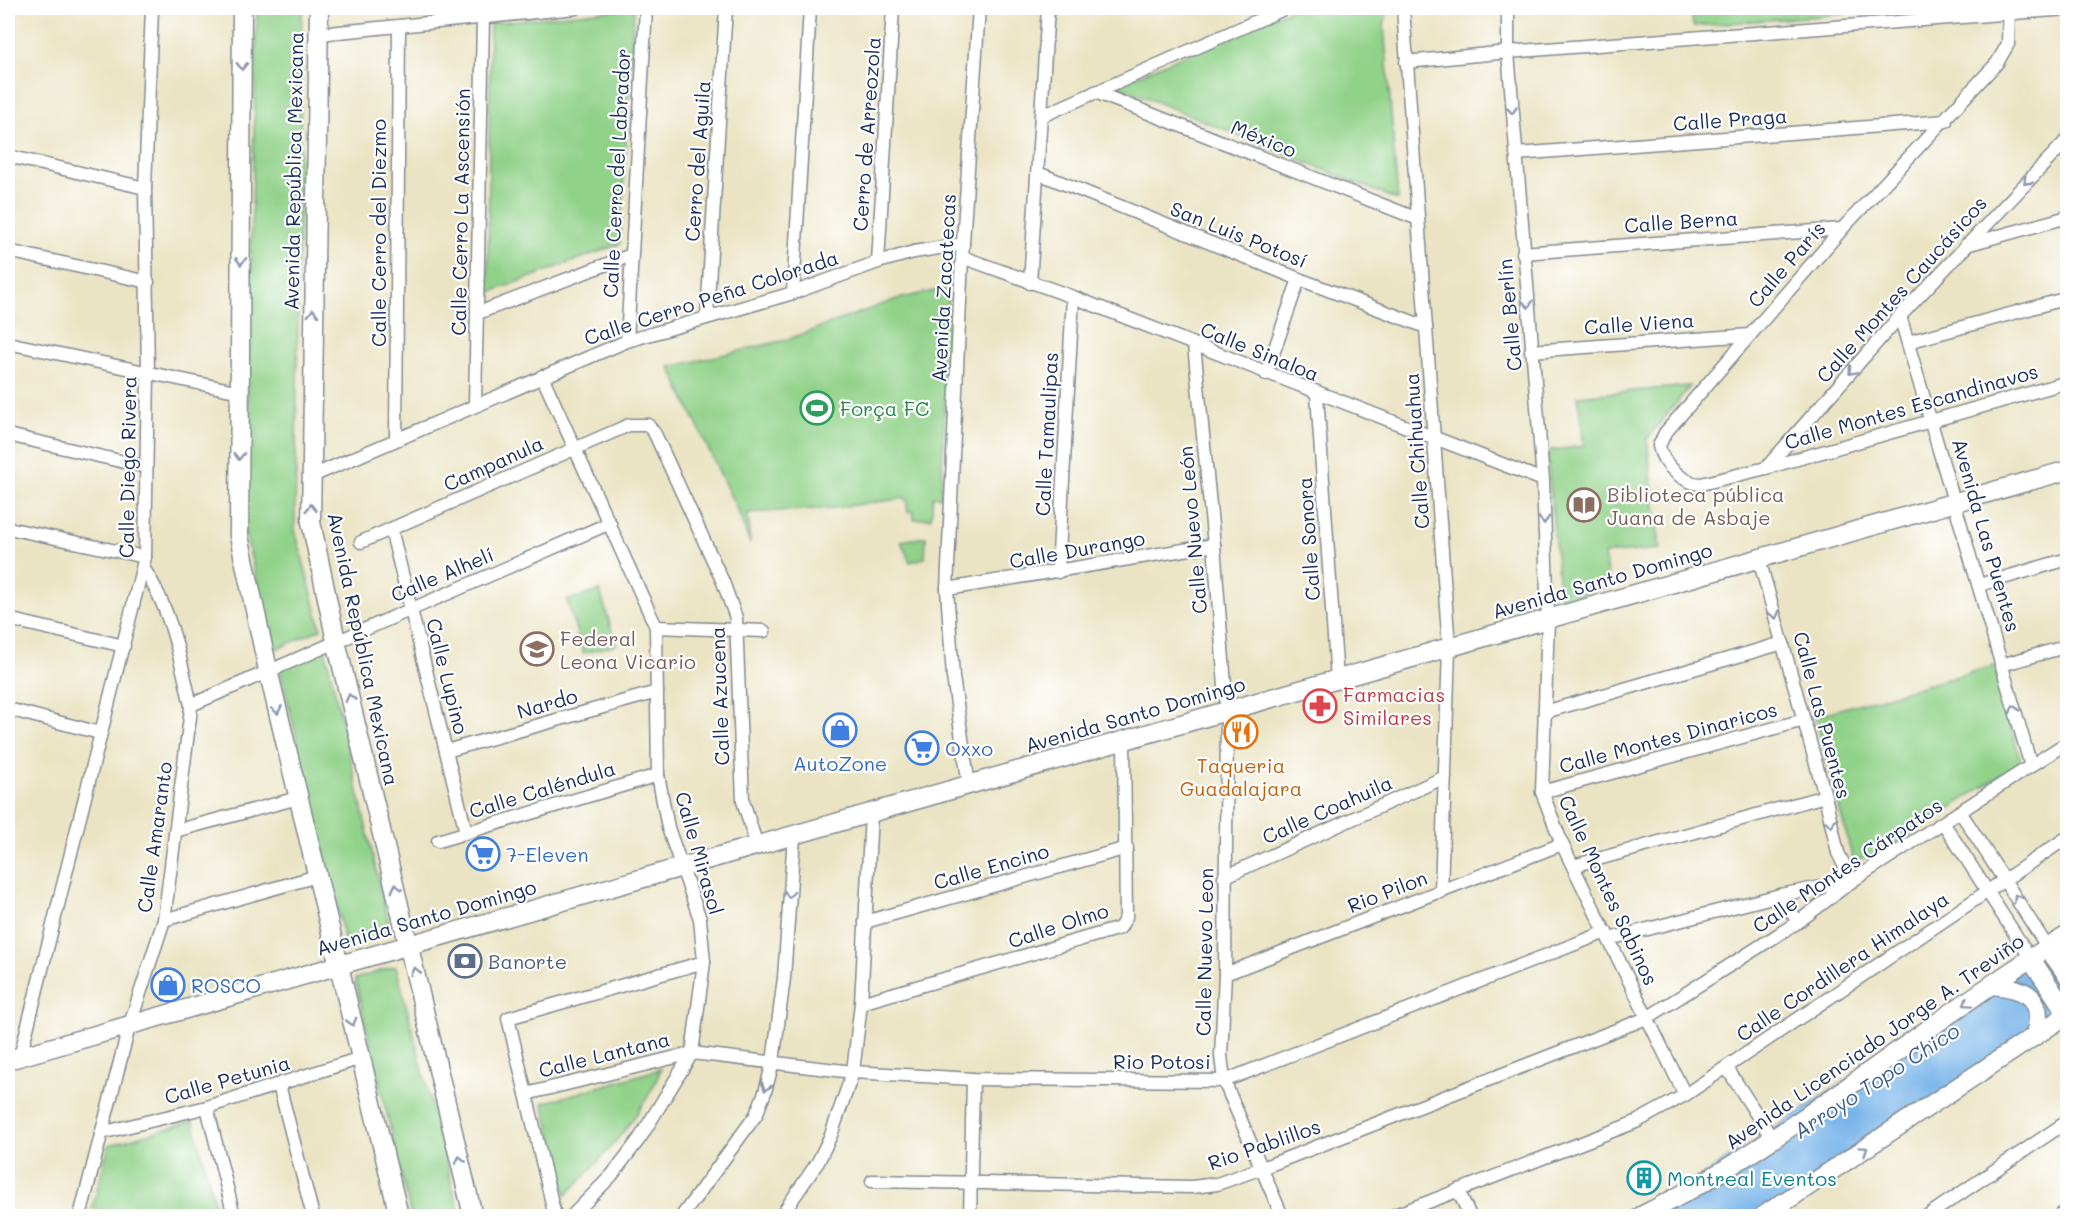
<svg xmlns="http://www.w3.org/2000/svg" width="2075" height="1224" viewBox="0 0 2075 1224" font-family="Mali,sans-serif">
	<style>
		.green { fill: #91d289; stroke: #568074; stroke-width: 1.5 }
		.water { fill: #77b4e9; stroke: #4972a4; stroke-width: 1.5 }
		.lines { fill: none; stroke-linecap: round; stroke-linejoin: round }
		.street-casing { stroke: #838a91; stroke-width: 15 }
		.secondary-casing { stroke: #838a91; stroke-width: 21 }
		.street { stroke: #fff; stroke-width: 12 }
		.secondary { stroke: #fff; stroke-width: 18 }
		.oneway { stroke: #8d97ae }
		.labels { text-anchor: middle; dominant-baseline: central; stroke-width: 4.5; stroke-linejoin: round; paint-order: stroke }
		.street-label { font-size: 20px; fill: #1b2f5e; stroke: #fff }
		.leisure-label { font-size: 20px; fill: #27864d; stroke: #fff; text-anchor: start }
		.education-label { font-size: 20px; fill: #785e54; stroke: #fff; text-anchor: start }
		.health-label { font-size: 20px; fill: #be3a42; stroke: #fff; text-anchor: start }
		.shop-label { font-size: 20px; fill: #366cbe; stroke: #fff; text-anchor: start }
		.food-label { font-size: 20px; fill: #c56008; stroke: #fff }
		.service-label { font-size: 20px; fill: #4e5e75; stroke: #fff; text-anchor: start }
		.culture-label { font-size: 20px; fill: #0d838f; stroke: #fff; text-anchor: start }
		.water-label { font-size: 21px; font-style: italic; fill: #3b5e8f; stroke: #fff }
	</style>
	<rect width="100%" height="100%" fill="#fff"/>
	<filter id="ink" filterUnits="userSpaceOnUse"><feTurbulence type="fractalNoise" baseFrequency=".0167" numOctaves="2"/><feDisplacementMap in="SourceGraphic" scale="12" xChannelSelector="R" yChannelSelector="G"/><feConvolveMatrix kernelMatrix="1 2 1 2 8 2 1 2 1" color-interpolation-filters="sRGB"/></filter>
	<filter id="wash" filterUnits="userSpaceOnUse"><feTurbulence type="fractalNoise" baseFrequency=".008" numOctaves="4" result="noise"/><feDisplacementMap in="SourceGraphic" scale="24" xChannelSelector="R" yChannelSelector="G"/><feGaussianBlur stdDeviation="1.35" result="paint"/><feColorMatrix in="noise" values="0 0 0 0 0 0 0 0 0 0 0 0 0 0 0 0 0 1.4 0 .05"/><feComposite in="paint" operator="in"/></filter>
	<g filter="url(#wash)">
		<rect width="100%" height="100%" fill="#ebe4c4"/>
		<g class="green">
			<polygon points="257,8 302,8 295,530 321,629 274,650 244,529"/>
			<polygon points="634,8 620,244 488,293 490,23"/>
			<polygon points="1294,8 1388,8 1384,26 1398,200 1115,85"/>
			<polygon points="1691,8 1844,8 1845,14 1693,26"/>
			<polygon points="949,288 941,497 933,496 931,518 914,519 914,511 908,512 906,498 833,508 748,513 750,544 739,514 670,367 786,340 897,299"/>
			<polygon points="1690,386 1647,439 1660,549 1604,554 1609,586 1560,601 1547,451 1584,446 1578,396"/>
			<polygon points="926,537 925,558 910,562 901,541"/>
			<polygon points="600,591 616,645 583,653 567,600"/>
			<polygon points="325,649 390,930 345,941 280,669"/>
			<polygon points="1994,666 2021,762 1878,855 1853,860 1815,716"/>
			<polygon points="396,966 460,1216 411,1216 355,979"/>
			<path d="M 661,1069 C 646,1111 598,1164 566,1195 L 543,1103 Z"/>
			<polygon points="193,1121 218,1216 131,1216 92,1209 109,1145"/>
		</g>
		<polygon class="water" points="2067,936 2067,1015 1763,1216 1641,1216"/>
	</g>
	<g filter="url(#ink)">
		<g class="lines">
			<g class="street-casing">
				<g id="street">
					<polyline points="1403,8 1449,648 1441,892"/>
					<polyline points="1508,8 1508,52 1543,480 1548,619 1542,792 1562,844 1685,1095"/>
					<path d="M 2009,8 L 2008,44 L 1997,63 L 1842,229 L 1665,433 L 1659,446 C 1662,463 1683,484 1701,484 L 1766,468 L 2068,382"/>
					<polyline points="319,34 576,8"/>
					<polyline points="1406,62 1508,52 2068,9"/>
					<polyline points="1095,92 1418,219"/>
					<polyline points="1042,116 1286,8"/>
					<polyline points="1516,154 1946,121"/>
					<polyline points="8,156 145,188"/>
					<polyline points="1038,173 1299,279 1426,327"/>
					<polyline points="1966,245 2068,217"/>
					<polyline points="8,251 148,282"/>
					<polyline points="1523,253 1842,229"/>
					<polyline points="962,257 1073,297 1543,480"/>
					<polyline points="878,262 893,8"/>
					<polyline points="1030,283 1048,8"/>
					<polyline points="793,293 810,8"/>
					<polyline points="478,313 631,255"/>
					<polyline points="707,316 726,8"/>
					<polyline points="1900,316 2031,766"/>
					<polyline points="627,341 646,8"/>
					<polyline points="1908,342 2068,298"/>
					<polyline points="8,343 240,392"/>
					<polyline points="1194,345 1214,545 1227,711 1225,974 1221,1056 1224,1081 1282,1216"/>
					<polyline points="1531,351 1750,335"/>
					<polyline points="1266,374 1299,279"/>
					<polyline points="542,376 656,627 658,775 668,828 700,919 704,962 692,1053 640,1138 612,1175 572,1216"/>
					<polyline points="1317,395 1337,680"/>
					<polyline points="475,405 483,19"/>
					<polyline points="8,435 146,467"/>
					<polyline points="396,439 399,27"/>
					<polyline points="1767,467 1900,316 2068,139"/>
					<polyline points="312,476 627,341 793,293 878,262 914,252 963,244"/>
					<polyline points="8,528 145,557"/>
					<polyline points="391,529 466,832"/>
					<polyline points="361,542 629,425 648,425 655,434 723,582 736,618 743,801 757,846"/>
					<polyline points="1058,572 1073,297"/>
					<polyline points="1979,585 2068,559"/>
					<polyline points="947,589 1214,545"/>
					<polyline points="8,619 124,646"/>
					<polyline points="656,627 764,631"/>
					<polyline points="2001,665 2068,646"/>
					<polyline points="191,705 610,523"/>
					<polyline points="8,709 100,733"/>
					<polyline points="1545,712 1783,643"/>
					<polyline points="446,751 657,692"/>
					<polyline points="969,786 953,677 947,589 962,257 979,8"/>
					<polyline points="1542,792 1804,720"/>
					<polyline points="1961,813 2048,948"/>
					<polyline points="1944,824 2031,959"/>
					<polyline points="175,831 298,798"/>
					<polyline points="438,841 658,775"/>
					<polyline points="1573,866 1825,796"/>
					<polyline points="1224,877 1445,777"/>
					<polyline points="1780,895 1798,922"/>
					<polyline points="164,920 317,876"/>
					<polyline points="865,922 1127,848"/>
					<polyline points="1609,939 1780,895 1852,881 1838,853 1825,796 1759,559"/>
					<polyline points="1225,974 1562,844"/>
					<polyline points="861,1003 1120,928 1126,917 1124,739"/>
					<polyline points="20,1057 145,557 148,373 145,188 152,8"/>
					<polyline points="1727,1068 1773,1140"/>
					<polyline points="279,1085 313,1216"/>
					<polyline points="526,1094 692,1053 853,1072 973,1079 1224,1081 1606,932"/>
					<polyline points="207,1107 234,1216"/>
					<polyline points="101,1133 207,1107 361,1058"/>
					<polyline points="872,1181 1192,1187 1217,1184 1262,1168 1647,1018 1798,922 1852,881 2068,742"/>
					<polyline points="1458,1190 1470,1216"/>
					<path d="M 80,1216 L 129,1027 L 164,920 L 190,717 L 191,705 C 180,658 171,609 144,569"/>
					<polyline points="555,1216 508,1018 704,962"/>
					<polyline points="682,1216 756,1115 765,1092 773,1062 784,978 794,836"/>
					<polyline points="781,1216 818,1162 831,1135 853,1072 861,1003 871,814"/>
					<polyline points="970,1216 973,1079"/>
					<polyline points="1392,1216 1636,1122 1685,1095 2068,837"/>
					<polyline points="1927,1216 2068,1121"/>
					<polyline points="2059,1216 2068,1210"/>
				</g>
			</g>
			<g class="secondary-casing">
				<g id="secondary">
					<polyline points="242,8 239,536 268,670 399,1216"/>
					<polyline points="319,8 311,522 336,641 473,1216"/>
					<polyline points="2048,948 2068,976"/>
					<polyline points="2031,959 2068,1015"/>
					<path d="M 1992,985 C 2026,988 2046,997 2035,1035"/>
					<polyline points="8,1060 2068,470"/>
					<path d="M 1641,1216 C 1794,1140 1922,1024 2068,935"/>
					<polyline points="1763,1216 2068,1014"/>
				</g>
			</g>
			<use href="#street" class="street"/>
			<use href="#secondary" class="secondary"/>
		</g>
		<defs><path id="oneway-chevron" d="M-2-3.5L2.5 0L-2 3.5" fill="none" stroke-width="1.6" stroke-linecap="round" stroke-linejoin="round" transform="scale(1.5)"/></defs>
		<g class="oneway">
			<use href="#oneway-chevron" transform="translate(242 66) rotate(90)"/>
			<use href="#oneway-chevron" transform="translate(1512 110) rotate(86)"/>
			<use href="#oneway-chevron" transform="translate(2027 181) rotate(134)"/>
			<use href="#oneway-chevron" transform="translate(241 261) rotate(91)"/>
			<use href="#oneway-chevron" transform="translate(1528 304) rotate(85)"/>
			<use href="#oneway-chevron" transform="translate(313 313) rotate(-89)"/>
			<use href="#oneway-chevron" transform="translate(1852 371) rotate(131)"/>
			<use href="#oneway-chevron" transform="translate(239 456) rotate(91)"/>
			<use href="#oneway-chevron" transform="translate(311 508) rotate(-91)"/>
			<use href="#oneway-chevron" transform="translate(1544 520) rotate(88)"/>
			<use href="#oneway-chevron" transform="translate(1775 615) rotate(75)"/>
			<use href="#oneway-chevron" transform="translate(350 698) rotate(-103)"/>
			<use href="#oneway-chevron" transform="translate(2014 709) rotate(-107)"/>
			<use href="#oneway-chevron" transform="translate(277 710) rotate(77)"/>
			<use href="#oneway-chevron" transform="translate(1831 823) rotate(78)"/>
			<use href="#oneway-chevron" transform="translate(396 888) rotate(-104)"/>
			<use href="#oneway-chevron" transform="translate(789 894) rotate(95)"/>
			<use href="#oneway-chevron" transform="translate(2017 898) rotate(-122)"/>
			<use href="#oneway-chevron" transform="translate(415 971) rotate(-103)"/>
			<use href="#oneway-chevron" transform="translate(1967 1003) rotate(145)"/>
			<use href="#oneway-chevron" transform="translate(352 1022) rotate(75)"/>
			<use href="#oneway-chevron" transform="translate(766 1087) rotate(107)"/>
			<use href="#oneway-chevron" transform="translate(1864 1150) rotate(-34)"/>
			<use href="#oneway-chevron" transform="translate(460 1160) rotate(-103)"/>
		</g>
	</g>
	<defs>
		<g id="stadium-ring" transform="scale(1.725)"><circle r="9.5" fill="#fff" stroke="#2e9e5b" stroke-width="1.5"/><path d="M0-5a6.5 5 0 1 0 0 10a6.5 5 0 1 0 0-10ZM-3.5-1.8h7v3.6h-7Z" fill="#2e9e5b"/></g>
		<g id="library-ring" transform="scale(1.725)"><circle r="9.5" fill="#fff" stroke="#8d6e63" stroke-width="1.5"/><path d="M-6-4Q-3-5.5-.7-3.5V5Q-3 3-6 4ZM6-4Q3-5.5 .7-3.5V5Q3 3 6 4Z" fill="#8d6e63"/></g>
		<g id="school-ring" transform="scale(1.725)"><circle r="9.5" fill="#fff" stroke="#8d6e63" stroke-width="1.5"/><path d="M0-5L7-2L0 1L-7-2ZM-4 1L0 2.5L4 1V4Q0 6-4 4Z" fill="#8d6e63"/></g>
		<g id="pharmacy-ring" transform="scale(1.725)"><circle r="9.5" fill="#fff" stroke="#e0444e" stroke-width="1.5"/><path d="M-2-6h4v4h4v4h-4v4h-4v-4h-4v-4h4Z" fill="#e0444e"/></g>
		<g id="shop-ring" transform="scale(1.725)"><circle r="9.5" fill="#fff" stroke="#3f7fe0" stroke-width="1.5"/><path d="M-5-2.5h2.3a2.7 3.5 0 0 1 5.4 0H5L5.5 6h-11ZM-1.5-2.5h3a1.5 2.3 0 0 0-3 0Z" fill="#3f7fe0"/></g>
		<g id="restaurant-ring" transform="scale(1.725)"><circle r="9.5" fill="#fff" stroke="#e8710a" stroke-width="1.5"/><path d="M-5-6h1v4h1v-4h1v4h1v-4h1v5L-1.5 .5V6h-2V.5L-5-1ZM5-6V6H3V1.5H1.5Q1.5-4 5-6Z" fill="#e8710a"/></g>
		<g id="supermarket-ring" transform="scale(1.725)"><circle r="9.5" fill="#fff" stroke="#3f7fe0" stroke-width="1.5"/><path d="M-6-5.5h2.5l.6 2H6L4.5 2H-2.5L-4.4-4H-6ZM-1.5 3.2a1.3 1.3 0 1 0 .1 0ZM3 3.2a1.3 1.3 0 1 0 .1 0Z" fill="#3f7fe0"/></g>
		<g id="bank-ring" transform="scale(1.725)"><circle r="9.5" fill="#fff" stroke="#5c6f8a" stroke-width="1.5"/><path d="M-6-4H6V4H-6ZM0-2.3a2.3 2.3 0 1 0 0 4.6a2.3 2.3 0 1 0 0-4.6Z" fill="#5c6f8a"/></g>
		<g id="building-ring" transform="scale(1.725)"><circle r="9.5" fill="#fff" stroke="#0f9aa8" stroke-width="1.5"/><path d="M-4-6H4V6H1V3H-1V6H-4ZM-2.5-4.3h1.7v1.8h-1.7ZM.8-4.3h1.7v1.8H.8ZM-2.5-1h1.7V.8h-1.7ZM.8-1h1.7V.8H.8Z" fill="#0f9aa8"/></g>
	</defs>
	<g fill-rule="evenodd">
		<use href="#stadium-ring" x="817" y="408"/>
		<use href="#library-ring" x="1584" y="505"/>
		<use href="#school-ring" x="537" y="649"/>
		<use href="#pharmacy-ring" x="1320" y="706"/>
		<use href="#shop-ring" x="840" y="730"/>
		<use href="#restaurant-ring" x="1241" y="732"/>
		<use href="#supermarket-ring" x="922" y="748"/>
		<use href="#supermarket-ring" x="483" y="854"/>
		<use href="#bank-ring" x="465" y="961"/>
		<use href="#shop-ring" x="168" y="985"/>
		<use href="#building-ring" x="1644" y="1178"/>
	</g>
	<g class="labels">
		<g class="street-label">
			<text transform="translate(1730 119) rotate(-4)">Calle Praga</text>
			<text transform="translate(866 134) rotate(-86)">Cerro de Arreozola</text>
			<text transform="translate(1264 138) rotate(22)">México</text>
			<text transform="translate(697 161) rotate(-86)">Cerro del Aguila</text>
			<text transform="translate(293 171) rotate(-89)">Avenida República Mexicana</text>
			<text transform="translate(616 173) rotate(-87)">Calle Cerro del Labrador</text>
			<text transform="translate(460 212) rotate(-89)">Calle Cerro La Ascensión</text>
			<text transform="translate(1681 221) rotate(-4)">Calle Berna</text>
			<text transform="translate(378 233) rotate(-90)">Calle Cerro del Diezmo</text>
			<text transform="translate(1239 234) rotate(22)">San Luis Potosí</text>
			<text transform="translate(1786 264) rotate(-49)">Calle París</text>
			<text transform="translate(943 288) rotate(-87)">Avenida Zacatecas</text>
			<text transform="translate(1901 289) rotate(-48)">Calle Montes Caucásicos</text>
			<text transform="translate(711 297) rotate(-18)">Calle Cerro Peña Colorada</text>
			<text transform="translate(1509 315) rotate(-95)">Calle Berlín</text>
			<text transform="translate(1639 323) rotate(-4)">Calle Viena</text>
			<text transform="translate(1260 351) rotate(22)">Calle Sinaloa</text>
			<text transform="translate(1911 406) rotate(-16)">Calle Montes Escandinavos</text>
			<text transform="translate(1046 434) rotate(-87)">Calle Tamaulipas</text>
			<text transform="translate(1416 451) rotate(-94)">Calle Chihuahua</text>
			<text transform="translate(493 463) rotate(-24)">Campanula</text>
			<text transform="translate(127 467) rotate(-89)">Calle Diego Rivera</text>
			<text transform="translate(1192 530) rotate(-95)">Calle Nuevo León</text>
			<text transform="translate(1987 535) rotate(74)">Avenida Las Puentes</text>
			<text transform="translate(1308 539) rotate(-94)">Calle Sonora</text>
			<text transform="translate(1077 549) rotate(-10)">Calle Durango</text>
			<text transform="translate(442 574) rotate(-23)">Calle Alhelí</text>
			<text transform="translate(1602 580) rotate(-16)">Avenida Santo Domingo</text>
			<text transform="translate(364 649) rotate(78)">Avenida República Mexicana</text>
			<text transform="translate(448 676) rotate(76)">Calle Lupino</text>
			<text transform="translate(719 696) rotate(-92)">Calle Azucena</text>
			<text transform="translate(547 703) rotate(-16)">Nardo</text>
			<text transform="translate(1135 714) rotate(-16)">Avenida Santo Domingo</text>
			<text transform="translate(1823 715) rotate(75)">Calle Las Puentes</text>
			<text transform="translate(1668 737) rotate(-15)">Calle Montes Dinaricos</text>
			<text transform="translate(542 789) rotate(-17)">Calle Caléndula</text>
			<text transform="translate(1327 809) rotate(-24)">Calle Coahuila</text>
			<text transform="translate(154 837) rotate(-82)">Calle Amaranto</text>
			<text transform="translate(700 853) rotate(74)">Calle Mirasol</text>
			<text transform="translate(1847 865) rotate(-34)">Calle Montes Cárpatos</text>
			<text transform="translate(991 866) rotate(-16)">Calle Encino</text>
			<text transform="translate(1609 890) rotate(65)">Calle Montes Sabinos</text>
			<text transform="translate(1387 891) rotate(-21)">Rio Pilon</text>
			<text transform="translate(426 917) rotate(-16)">Avenida Santo Domingo</text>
			<text transform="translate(1058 925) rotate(-18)">Calle Olmo</text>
			<text transform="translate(1204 952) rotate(-89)">Calle Nuevo Leon</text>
			<text transform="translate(1842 966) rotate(-34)">Calle Cordillera Himalaya</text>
			<text transform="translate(1874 1041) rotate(-35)">Avenida Licenciado Jorge A. Treviño</text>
			<text transform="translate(604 1054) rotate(-14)">Calle Lantana</text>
			<text x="1162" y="1061">Rio Potosi</text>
			<text transform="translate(227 1079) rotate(-16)">Calle Petunia</text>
			<text transform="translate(1264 1144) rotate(-19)">Rio Pablillos</text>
		</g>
		<g class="leisure-label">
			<text x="840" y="408">Força FC</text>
		</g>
		<g class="education-label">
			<text x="1607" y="494">Biblioteca pública<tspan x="1607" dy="23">Juana de Asbaje</tspan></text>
			<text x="560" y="638">Federal<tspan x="560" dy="23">Leona Vicario</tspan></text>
		</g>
		<g class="health-label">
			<text x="1343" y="694">Farmacias<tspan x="1343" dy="23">Similares</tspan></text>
		</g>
		<g class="shop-label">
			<text x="945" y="748">Oxxo</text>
			<text x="840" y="763" text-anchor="middle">AutoZone</text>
			<text x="506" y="854">7-Eleven</text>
			<text x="191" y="985">ROSCO</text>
		</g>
		<g class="food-label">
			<text x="1241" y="765">Taqueria<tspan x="1241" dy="23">Guadalajara</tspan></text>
		</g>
		<g class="service-label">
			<text x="488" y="961">Banorte</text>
		</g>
		<g class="culture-label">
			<text x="1667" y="1178">Montreal Eventos</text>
		</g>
		<g class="water-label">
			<text transform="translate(1876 1080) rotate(-33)">Arroyo Topo Chico</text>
		</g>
	</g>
	<rect width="2075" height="1224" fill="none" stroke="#fff" stroke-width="30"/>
</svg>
